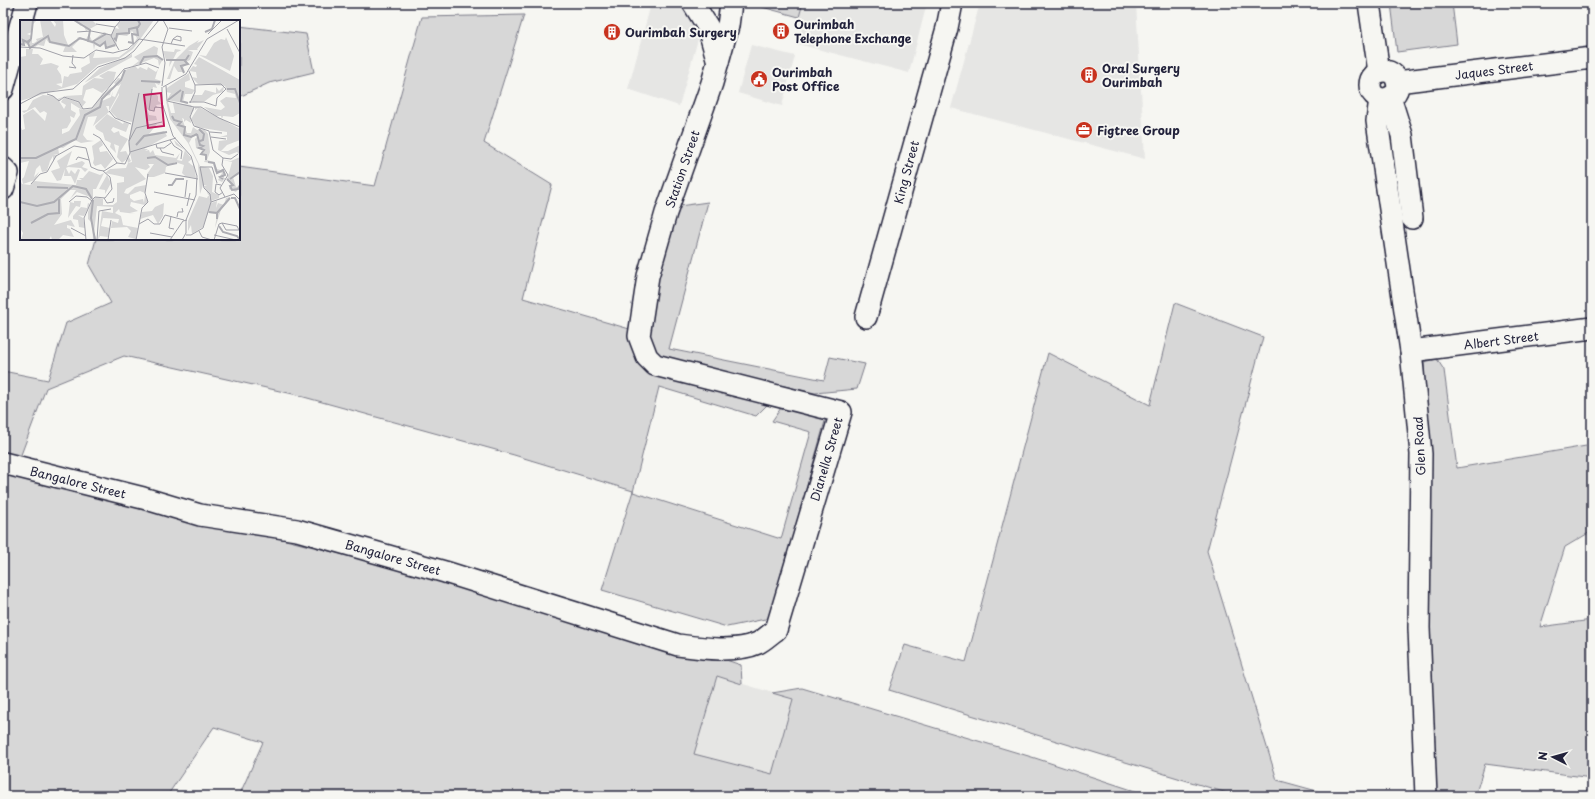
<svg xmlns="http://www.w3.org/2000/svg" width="1595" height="799" viewBox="0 0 1595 799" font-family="'Playpen Sans',sans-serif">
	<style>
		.built { fill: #e6e6e4 }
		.green { fill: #d7d7d7; stroke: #7c7c89 }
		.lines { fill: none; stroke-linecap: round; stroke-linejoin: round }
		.minor-casing { stroke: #22223b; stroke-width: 24 }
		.minor { stroke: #f6f6f2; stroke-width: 21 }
		.labels { text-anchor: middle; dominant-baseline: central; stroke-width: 4; stroke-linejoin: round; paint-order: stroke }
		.poi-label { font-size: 12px; font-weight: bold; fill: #22223b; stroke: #f6f6f2; text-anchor: start }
		.street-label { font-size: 12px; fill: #22223b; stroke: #f6f6f2 }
		.inset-river { fill: none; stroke: #adadb3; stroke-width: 2 }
		.inset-road { fill: none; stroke: #a1a1a9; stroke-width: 1 }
		.view { fill: #c2185b; fill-opacity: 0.15; stroke: #c2185b; stroke-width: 2 }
		.inset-edge { fill: none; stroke: #22223b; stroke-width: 2 }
	</style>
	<rect width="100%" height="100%" fill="#f6f6f2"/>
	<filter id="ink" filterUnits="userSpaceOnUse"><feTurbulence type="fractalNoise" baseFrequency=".025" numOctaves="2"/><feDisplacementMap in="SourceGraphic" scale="8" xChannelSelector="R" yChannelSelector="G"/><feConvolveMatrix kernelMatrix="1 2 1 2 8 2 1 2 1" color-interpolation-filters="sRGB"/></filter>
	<g filter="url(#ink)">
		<g class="built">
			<polygon points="677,3 684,7 699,36 679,106 628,89 651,4"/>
			<polygon points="803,3 927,3 909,73 798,44 804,18 799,17"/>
			<polygon points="980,3 1136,3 1145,159 951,108"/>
			<polygon points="751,45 795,56 782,106 738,93"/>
			<polygon points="717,676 793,699 772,774 693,754"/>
		</g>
		<g class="green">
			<polygon points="763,3 803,3 799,17 762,7"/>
			<polygon points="1391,3 1452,3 1457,44 1397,52"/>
			<polygon points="524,15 484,143 552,185 523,298 633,330 641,360 771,401 756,416 659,387 633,492 781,539 811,432 772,421 783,405 827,414 770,618 727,627 602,590 633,491 514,455 293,394 124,356 46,388 19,460 3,453 3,371 48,380 66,323 111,303 89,265 96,239 239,239 239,167 375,186 422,17"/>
			<polygon points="239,26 306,34 314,72 269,83 239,97"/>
			<polygon points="708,202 669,349 824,380 830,357 865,364 857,389 815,393 657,357 647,334 656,284 679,206"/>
			<polygon points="1175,303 1263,337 1207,551 1277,780 1335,796 1237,796 889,690 905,645 966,662 1048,353 1150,405"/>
			<path d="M 1437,359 L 1444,370 L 1457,468 L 1592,445 L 1592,531 L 1565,547 L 1540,627 L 1592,620 L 1592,778 L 1485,764 L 1475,796 L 1433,796 C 1428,651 1430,507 1424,362 Z"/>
			<polygon points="3,469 699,644 726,660 741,665 742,684 717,676 694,754 772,774 793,699 772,693 802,688 1035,758 1150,796 239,796 263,742 214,727 169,793 182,796 169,796 168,793 104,796 3,796"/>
		</g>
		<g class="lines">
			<g class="minor-casing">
				<g id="minor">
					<polyline points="693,3 708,27 718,62"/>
					<polyline points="1369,3 1379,72"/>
					<polyline points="22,21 27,3"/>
					<circle cx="1384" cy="85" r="14"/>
					<polyline points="1397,82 1592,58"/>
					<polyline points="3,89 21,23"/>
					<polyline points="1390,97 1402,135 1412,218"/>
					<polyline points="1380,99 1377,121 1411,351 1421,454 1419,628 1426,796"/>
					<polyline points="3,168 8,173 3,189"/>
					<polyline points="866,317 947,28 952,3"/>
					<polyline points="1411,351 1592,328"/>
					<path d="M 3,463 L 143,498 L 200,515 L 297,530 L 445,572 L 678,645 C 701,648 736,653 758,643 C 764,640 770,634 776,630 L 841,412 L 655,365 L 647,357 L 639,336 L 648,276 L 666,213 L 712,83 L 728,26 L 731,3"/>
				</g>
			</g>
			<use href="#minor" class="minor"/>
		</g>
	</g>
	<defs>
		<g id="building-disc" transform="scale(0.9)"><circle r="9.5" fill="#c8321e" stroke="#f6f6f2"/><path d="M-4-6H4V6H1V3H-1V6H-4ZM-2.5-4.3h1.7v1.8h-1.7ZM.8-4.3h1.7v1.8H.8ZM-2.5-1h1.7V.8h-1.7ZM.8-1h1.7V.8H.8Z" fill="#fff"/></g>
		<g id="civic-disc" transform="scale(0.9)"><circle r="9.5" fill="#c8321e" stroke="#f6f6f2"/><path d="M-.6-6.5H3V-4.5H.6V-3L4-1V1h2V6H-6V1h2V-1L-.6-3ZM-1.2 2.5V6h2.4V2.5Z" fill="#fff"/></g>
		<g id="office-disc" transform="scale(0.9)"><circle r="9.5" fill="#c8321e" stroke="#f6f6f2"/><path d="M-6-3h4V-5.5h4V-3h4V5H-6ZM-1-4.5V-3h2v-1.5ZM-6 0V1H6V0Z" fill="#fff"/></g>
	</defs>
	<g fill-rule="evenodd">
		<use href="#building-disc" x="781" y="31"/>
		<use href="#building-disc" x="612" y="32"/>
		<use href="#building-disc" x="1089" y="75"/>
		<use href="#civic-disc" x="759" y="79"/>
		<use href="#office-disc" x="1084" y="130"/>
	</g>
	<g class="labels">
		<g class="poi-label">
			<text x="794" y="24">Ourimbah<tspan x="794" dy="14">Telephone Exchange</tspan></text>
			<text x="625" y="32">Ourimbah Surgery</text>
			<text x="1102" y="68">Oral Surgery<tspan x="1102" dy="14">Ourimbah</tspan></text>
			<text x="772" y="72">Ourimbah<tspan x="772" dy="14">Post Office</tspan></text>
			<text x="1097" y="130">Figtree Group</text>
		</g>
		<g class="street-label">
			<text transform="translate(1494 70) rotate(-7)">Jaques Street</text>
			<text transform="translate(682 169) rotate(-71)">Station Street</text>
			<text transform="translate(906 172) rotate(-75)">King Street</text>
			<text transform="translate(1501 340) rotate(-7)">Albert Street</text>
			<text transform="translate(1419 446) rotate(-93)">Glen Road</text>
			<text transform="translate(826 459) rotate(-74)">Dianella Street</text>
			<text transform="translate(78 482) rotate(14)">Bangalore Street</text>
			<text transform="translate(393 557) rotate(16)">Bangalore Street</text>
		</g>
	</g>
	<g transform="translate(20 20)">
		<rect width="220" height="220" fill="#f6f6f2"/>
		<path d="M 0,0 L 17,0 L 12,5 L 12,12 L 7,14 L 12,16 L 12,23 L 14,23 L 17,21 L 16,19 L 23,17 L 20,0 L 30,0 L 35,7 L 36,4 L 33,0 L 43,0 L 44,15 L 48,25 L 55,23 L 58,17 L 66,19 L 69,14 L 72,21 L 84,12 L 91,15 L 95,8 L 99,9 L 97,5 L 102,0 L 134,0 L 113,29 L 99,39 L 78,45 L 57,64 L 0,81 L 0,37 L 6,36 L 6,29 L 13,29 L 12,34 L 18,34 L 23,39 L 20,45 L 31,43 L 39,46 L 37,49 L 41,55 L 42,63 L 36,64 L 42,67 L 44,56 L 48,57 L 50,54 L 62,52 L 61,48 L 70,43 L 69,35 L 75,32 L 73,38 L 99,37 L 112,27 L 117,18 L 112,11 L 107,16 L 99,15 L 96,21 L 97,26 L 86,29 L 84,23 L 80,27 L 75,25 L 74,30 L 73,24 L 65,20 L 59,20 L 52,27 L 57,32 L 43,32 L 45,27 L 29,23 L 26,19 L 24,26 L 18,25 L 14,28 L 4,23 L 3,26 L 0,25 ZM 53,0 L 72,0 L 77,5 L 66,11 L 63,4 L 61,6 ZM 206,17 L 214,36 L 210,51 L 179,35 L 186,36 L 194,23 L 201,19 L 205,20 ZM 179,20 L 177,23 L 184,20 L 177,29 L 178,30 L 168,30 L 173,32 L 170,40 L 166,42 L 168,44 L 163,47 L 165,52 L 158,52 L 154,46 L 150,59 L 147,59 L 155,40 L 169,26 ZM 134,26 L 138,28 L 137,35 L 143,39 L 139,46 L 138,40 L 134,38 L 111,47 L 119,41 L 114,37 ZM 164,27 L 160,31 L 157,32 L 149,47 L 150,40 L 146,40 L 143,31 L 154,32 L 155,29 L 161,30 ZM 112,34 L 112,37 L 64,63 L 80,48 ZM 179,37 L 220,60 L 220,93 L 213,97 L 203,96 L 202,99 L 201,96 L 196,96 L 184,87 L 201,90 L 205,87 L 200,81 L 206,77 L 216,78 L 215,74 L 207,72 L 205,66 L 178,64 L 175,61 L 172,57 L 177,58 L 176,52 L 169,51 L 173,46 L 176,47 L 177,45 L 174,44 ZM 115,46 L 118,49 L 120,47 L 127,50 L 128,47 L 136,52 L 138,49 L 135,59 L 142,61 L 139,65 L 135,63 L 137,68 L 133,67 L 132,72 L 138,76 L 138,81 L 142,84 L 136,85 L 138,88 L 135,88 L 135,92 L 127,89 L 129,95 L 136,96 L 137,100 L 128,101 L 127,104 L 137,104 L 129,114 L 144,111 L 147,116 L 124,129 L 128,129 L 125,131 L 129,130 L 130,133 L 133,130 L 135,135 L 156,138 L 160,133 L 157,140 L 162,141 L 165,130 L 156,125 L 154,120 L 163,128 L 172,139 L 168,142 L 173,146 L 174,144 L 176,158 L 166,157 L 162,153 L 164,145 L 155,142 L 146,147 L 145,153 L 134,157 L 128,157 L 127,154 L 134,144 L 128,144 L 130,147 L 126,150 L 115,147 L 126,159 L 106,169 L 104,173 L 108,174 L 115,167 L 126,165 L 125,173 L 120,171 L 110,175 L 110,178 L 114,181 L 123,179 L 124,183 L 125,175 L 128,182 L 125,185 L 111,182 L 110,186 L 118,191 L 110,193 L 116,194 L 100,192 L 99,189 L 95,193 L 101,196 L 103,205 L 118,208 L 116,219 L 108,217 L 111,211 L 107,207 L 91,208 L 92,201 L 98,203 L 99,199 L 83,198 L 81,206 L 90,208 L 88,217 L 80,216 L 78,220 L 82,191 L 93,193 L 93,187 L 77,186 L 74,213 L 77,220 L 73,220 L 72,203 L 68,199 L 68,192 L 72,180 L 76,177 L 83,179 L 83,185 L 93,185 L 97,182 L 97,163 L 104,162 L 104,157 L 85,153 L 90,149 L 106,148 L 108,143 L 107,139 L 102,143 L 97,137 L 99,126 L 94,124 L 96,133 L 90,127 L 91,123 L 85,120 L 83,113 L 76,109 L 75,106 L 87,94 L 103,104 L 104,102 L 109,104 L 106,112 L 93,107 L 91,110 L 94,113 L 99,111 L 100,115 L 108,119 L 100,132 L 106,131 L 111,141 L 108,143 L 112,142 L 108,124 L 112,102 L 98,99 L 90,91 L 99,75 L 99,73 L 89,91 L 89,86 L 86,86 L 89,92 L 73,106 L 77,96 L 68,97 L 63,115 L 67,120 L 74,121 L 61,123 L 55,120 L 43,128 L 38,127 L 39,134 L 33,135 L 37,135 L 33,142 L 33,136 L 30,141 L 27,151 L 22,152 L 20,145 L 16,149 L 14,157 L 19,152 L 15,160 L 3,164 L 2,159 L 4,157 L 9,141 L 0,143 L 0,148 L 0,105 L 2,110 L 5,109 L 3,95 L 13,89 L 25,101 L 27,93 L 24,91 L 20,93 L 15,87 L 4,93 L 2,91 L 7,90 L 13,80 L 23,75 L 34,76 L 38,81 L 37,79 L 43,77 L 39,81 L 44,89 L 46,85 L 41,82 L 44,77 L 59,83 L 63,90 L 71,89 L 83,73 L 92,67 L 90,75 L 84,76 L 82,81 L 91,77 L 93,71 L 92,76 L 95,77 L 101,64 L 98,66 L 94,63 L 98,58 L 102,59 L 103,51 ZM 51,83 L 62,90 L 59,89 L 60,95 L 49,111 L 42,114 L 42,109 L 47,108 L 51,101 L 50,96 L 54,98 L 56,93 L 51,90 ZM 88,51 L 96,52 L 93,63 L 82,73 L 73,68 L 66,70 L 63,80 L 66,82 L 62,87 L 60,83 L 44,76 L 62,75 L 63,66 L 74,58 L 84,59 L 79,56 ZM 169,53 L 170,60 L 165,62 L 165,67 L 175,70 L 172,74 L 165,74 L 163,82 L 169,84 L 147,80 L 151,73 L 146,72 L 147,68 ZM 204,66 L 203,72 L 193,75 L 185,81 L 173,82 L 171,80 L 173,75 L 182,75 L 185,70 L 196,73 L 196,67 L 199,71 ZM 146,81 L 148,82 L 151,93 L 155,93 L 153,83 L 171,85 L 174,90 L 170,95 L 171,103 L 166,100 L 164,102 L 164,99 L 162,98 L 167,113 L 171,113 L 173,107 L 177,110 L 184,109 L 188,114 L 190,132 L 187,140 L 194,142 L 197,149 L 204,151 L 204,158 L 206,158 L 202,162 L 198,160 L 202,153 L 195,152 L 193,143 L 184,142 L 187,137 L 182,134 L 184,130 L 176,128 L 175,119 L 178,116 L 174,114 L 169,123 L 180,146 L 189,148 L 193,156 L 192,172 L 199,175 L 199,178 L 191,181 L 184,166 L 187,165 L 183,165 L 180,174 L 178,144 L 168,123 L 150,99 ZM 175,87 L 179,87 L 220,109 L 220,120 L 207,125 L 201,131 L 208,131 L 220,125 L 220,135 L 217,132 L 209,135 L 198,130 L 199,121 L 207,120 L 207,117 L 200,117 L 207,115 L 207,112 L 176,107 L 171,99 L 178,88 L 175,90 ZM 81,120 L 83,125 L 79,128 L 80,132 L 87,131 L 93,139 L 85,149 L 81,144 L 75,146 L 73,143 L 74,139 L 72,126 ZM 52,131 L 47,146 L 62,141 L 65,143 L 62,147 L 68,149 L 65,152 L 61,148 L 48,147 L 46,148 L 49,154 L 51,150 L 55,154 L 58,149 L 60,150 L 55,164 L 51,156 L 44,156 L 45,149 L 41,160 L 37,161 L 31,151 L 40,148 L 37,141 ZM 220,137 L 220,154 L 213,157 L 216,167 L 220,166 L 216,172 L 209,169 L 211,164 L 207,160 L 212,142 L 203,140 L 211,141 ZM 69,151 L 80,155 L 84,153 L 76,169 L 73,169 L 73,178 L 57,172 L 50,179 L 56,170 L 50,170 L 41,179 L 42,194 L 34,205 L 51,200 L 55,207 L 47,205 L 47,208 L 50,209 L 54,217 L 43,215 L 38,220 L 32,220 L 31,216 L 29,220 L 1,220 L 3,213 L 0,208 L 0,160 L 2,164 L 10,165 L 14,161 L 56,165 L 57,160 L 62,160 L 59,158 L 63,158 ZM 87,155 L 91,163 L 85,174 L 85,170 L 79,169 ZM 189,174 L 191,183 L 197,181 L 196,188 L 198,183 L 204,185 L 206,178 L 210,177 L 201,190 L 195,208 L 197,194 L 188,193 L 183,207 L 172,214 L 171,205 L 168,211 L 168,201 L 179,176 L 187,178 ZM 54,181 L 61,181 L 60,187 L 56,186 L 48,198 L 50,182 L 54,183 ZM 68,183 L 70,184 L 64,196 L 58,195 L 63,198 L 65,208 L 59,207 L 58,200 L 53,199 L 53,196 L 61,187 L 67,188 ZM 144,183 L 143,196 L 138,204 L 133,195 L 120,199 L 122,192 L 132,191 L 135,187 Z" fill="#d7d7d7" fill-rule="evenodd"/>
		<path class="inset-river" d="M 54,0 L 70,10 L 68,22M 185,12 L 192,9 L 195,0M 94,18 L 96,20 L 97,14 L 109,13 L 109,9 L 118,7 L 120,4 L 118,0M 11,19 L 13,0M 73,22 L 80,26 L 85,22 L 86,28 L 95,25M 108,22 L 113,23 L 112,14 L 118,15 L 117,8M 0,24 L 4,25 L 3,20 L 7,22 L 11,19 L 8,23 L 10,28 L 28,16 L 30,22 L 49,26 L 60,18 L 72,22 L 86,14M 146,40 L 166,40M 120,44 L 124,37 L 137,36 L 143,40M 164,53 L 161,46 L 168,44 L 165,41 L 169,35M 121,61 L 140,62M 207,69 L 215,69 L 220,83M 163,71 L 161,81 L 168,83M 148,80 L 161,70M 152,96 L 154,100 L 161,102 L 158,105 L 165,107 L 164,115 L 171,117 L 177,114M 179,109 L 184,114 L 183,120 L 180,121M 177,114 L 180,125 L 183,126 L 179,128 L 184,130 L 181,134 L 186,135 L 186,140M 116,125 L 124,116 L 147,112M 0,138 L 16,138 L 56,119 L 65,95 L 80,87 L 82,79 L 101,60 L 105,50M 127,138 L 135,137 L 148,145 L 157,143M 188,142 L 194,143 L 197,153 L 203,150 L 205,155 L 200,157 L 203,159M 207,159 L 213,165 L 210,166 L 212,170 L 218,169 L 220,165M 210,159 L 220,152M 148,165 L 152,165 L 156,159 L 164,159M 17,167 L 48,168M 211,178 L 215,178 L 220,189M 73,180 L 71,198 L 75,220M 0,182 L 17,186 L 34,182 L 53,166 L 66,169 L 72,179M 189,192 L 197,193 L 197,199M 197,193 L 210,178M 11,203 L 28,194 L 39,193 L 39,179M 199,206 L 203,212 L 217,216 L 220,220"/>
		<path class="inset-road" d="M 76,4 L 95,7M 149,8 L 172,11M 207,9 L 220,33M 57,12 L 71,11 L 91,15M 188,14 L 202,0M 151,24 L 153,19 L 161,21 L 161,17 L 157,16 L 153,19M 0,27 L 20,28 L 43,36 L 64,38 L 76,30 L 93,33 L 108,29 L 119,19 L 165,26M 99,30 L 91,16 L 95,7 L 101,0M 49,47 L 56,48 L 52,43 L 53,35M 169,51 L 175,65 L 175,72 L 170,83M 142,66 L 145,43 L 142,27 L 148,9 L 143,0M 146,66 L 147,81 L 174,87 L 170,97 L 174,106 L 189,111 L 193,130 L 203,138M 142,67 L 142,83 L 153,116 L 171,136 L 177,156 L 176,175 L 166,200 L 166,213 L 162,220M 143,67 L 166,54 L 187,19 L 219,0M 132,69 L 129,90 L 134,91 L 135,87 L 144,88M 27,74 L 33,76 L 39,81 L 44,77 L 59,82 L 63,89 L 72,88 L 104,49 L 126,43 L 139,48M 169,82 L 184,82 L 196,86 L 197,78 L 206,69 L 201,64 L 175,65M 0,84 L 21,73 L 53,69 L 78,47 L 105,38 L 114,31 L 139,0M 174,87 L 181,87 L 199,98 L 220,107M 89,91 L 95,98 L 111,104M 190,112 L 202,113M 73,114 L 80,118 L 97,143M 191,117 L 206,119M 150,120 L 154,126 L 162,131 L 161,139M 109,121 L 119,73M 136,124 L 137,128 L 144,128 L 151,123M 140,128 L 142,132 L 154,135M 110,132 L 156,118M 203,138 L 202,145 L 208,155 L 200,168 L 205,177M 203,138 L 211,139 L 218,134M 56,140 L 58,137 L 69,140M 192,147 L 197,163M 145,153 L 178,159M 11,164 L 20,154 L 27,152 L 36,136 L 54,126 L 66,128 L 71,147 L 78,150 L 84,151 L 97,143 L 105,144 L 110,133 L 109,121 L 116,108 L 142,102M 201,165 L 196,164 L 195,172 L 199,175 L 203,172M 134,172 L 175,180M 165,177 L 167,160M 84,178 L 87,183 L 93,182 L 94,178M 49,182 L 56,176 L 67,177 L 72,181M 191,182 L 190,174 L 184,168 L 180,147 L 192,147M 191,182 L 214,174 L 220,180M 167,186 L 170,173M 145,195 L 164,200M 151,196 L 149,208 L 154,209M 157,197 L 158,192 L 163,192 L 162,188M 119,204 L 128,199 L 134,204 L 140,204 L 145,195M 51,208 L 66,216M 179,211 L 182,217 L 192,220M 130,213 L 152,217M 166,215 L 171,215 L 183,208 L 191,182M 194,215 L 216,220M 66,220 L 64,198 L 72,180 L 75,177 L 85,178 L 92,169 L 90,157 L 83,151M 77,220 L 79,191 L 91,189M 88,220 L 91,200M 116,220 L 122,188 L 128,182 L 125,173 L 128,154M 150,220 L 163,201 L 167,200M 194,220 L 199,204 L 202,203 L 217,206 L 219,210 L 206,210 L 202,203"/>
		<path class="view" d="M 141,73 L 144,106 L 128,108 L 124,75 Z"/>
		<rect width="220" height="220" class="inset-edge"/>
	</g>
	<rect width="1595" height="799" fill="none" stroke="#f6f6f2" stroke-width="16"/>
	<rect x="8" y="8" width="1579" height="783" fill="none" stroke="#22223b" stroke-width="1.5" filter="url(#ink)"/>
	<g transform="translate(1553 757) rotate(276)" stroke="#f6f6f2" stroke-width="3" paint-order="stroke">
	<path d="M0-3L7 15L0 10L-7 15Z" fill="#22223b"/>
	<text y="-6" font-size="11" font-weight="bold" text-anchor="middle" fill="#22223b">N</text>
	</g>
</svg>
